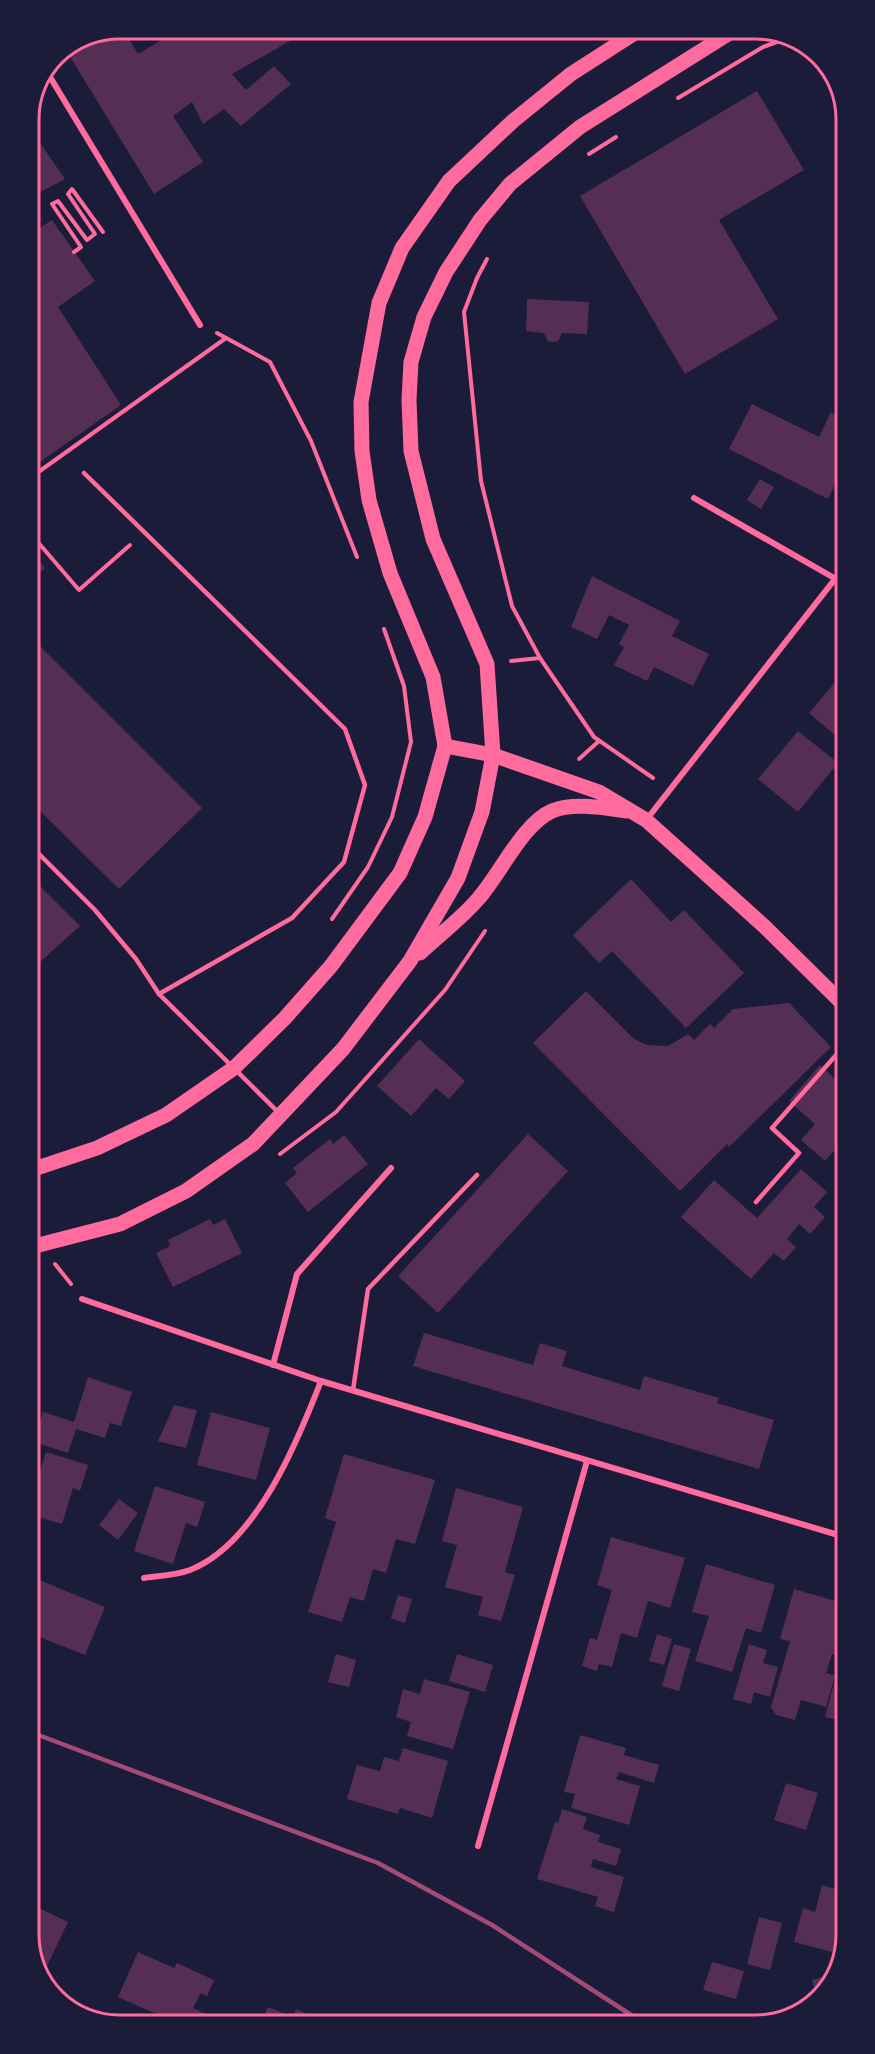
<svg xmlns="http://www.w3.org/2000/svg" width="875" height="2054" viewBox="0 0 875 2054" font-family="'PT Sans',sans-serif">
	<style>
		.building { fill: #542f53 }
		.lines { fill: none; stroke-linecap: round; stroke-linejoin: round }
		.path { stroke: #ff6b9d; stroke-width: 4 }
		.service { stroke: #ff6b9d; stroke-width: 4.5 }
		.minor { stroke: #ff6b9d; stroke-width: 6 }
		.primary { stroke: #ff6b9d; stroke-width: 15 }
		.rail { stroke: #a44b75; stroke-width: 4.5 }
		.rim { fill: none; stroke: #ff6b9d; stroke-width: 3 }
	</style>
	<rect width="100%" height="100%" fill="#1b1b3a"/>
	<g class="building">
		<polygon points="119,29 123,29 138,54 175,32 173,29 311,29 232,74 246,90 274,66 291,84 241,126 224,109 203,124 192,102 173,116 203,162 154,194 66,50"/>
		<polygon points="757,91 804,170 719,220 778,319 685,374 580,196"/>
		<polygon points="29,127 65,179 29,198"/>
		<polygon points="52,220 95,281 58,307 121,405 30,469 29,235"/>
		<polygon points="527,299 589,302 587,334 562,333 558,341 553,342 548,341 544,333 526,331"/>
		<polygon points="752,404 819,437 831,412 843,418 843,436 837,447 843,449 843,468 828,499 729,449"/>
		<polygon points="760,479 774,487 761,509 747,500"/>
		<polygon points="30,549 45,568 30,581"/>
		<polygon points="592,576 680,621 672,636 709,654 693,686 654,667 647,681 614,665 624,647 619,644 629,625 609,615 597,639 571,627"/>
		<polygon points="30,636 202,808 119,889 30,801"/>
		<polygon points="843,673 843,742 809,713"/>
		<polygon points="798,731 838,763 798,812 758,779"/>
		<polygon points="31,877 80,926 31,970"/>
		<polygon points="631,879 671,922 684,910 744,973 686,1028 612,951 599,963 573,935"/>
		<polygon points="586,991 634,1039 647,1045 668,1046 688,1034 694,1040 710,1024 714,1028 733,1009 789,1003 831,1047 729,1147 727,1144 680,1191 533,1043"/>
		<polygon points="419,1039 465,1081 449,1099 436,1088 411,1116 377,1086"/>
		<polygon points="820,1065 844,1087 844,1143 843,1141 825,1161 801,1140 815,1124 789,1101"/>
		<polygon points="528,1134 568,1171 438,1313 398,1276"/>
		<polygon points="344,1135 368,1164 308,1212 285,1183 297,1173 293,1168 330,1139 333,1144"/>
		<polygon points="801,1169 827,1192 814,1207 825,1217 810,1234 799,1224 787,1239 796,1247 784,1261 774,1253 751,1279 681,1217 714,1180 757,1218"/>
		<polygon points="210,1219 213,1225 225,1219 242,1253 173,1287 156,1253 170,1246 168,1240"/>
		<polygon points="424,1333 533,1365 540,1343 567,1351 562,1366 640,1390 644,1376 719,1398 717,1403 774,1420 759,1469 413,1366"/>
		<polygon points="88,1377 132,1392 121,1426 110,1423 105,1438 76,1429 68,1453 33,1442 43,1412 74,1422"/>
		<polygon points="174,1405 197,1410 186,1448 158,1441"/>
		<polygon points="211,1412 270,1428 256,1480 197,1465"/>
		<polygon points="46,1452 88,1465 80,1491 73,1488 62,1524 32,1515 32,1495"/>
		<polygon points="344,1454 435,1480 415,1544 396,1539 386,1573 373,1569 364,1601 350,1597 342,1622 308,1612 336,1522 325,1518"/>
		<polygon points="155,1486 205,1502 197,1527 186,1523 173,1564 134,1551"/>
		<polygon points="456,1488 523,1507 505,1572 515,1575 501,1621 478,1615 483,1597 445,1587 457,1545 442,1541"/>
		<polygon points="119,1499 138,1513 118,1540 99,1525"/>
		<polygon points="611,1537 685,1558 670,1608 648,1601 637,1638 621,1633 612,1667 599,1664 597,1671 582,1666 590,1638 597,1640 612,1590 597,1585"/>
		<polygon points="706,1564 775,1585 761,1633 746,1628 732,1672 695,1661 709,1616 692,1612"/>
		<polygon points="32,1577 105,1607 85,1655 32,1634"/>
		<polygon points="794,1589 846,1604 846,1658 832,1654 826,1673 835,1676 826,1707 801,1700 795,1720 776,1715 771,1707 790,1641 780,1639"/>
		<polygon points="398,1595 412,1599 405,1623 391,1618"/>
		<polygon points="657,1634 672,1639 664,1665 649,1661"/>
		<polygon points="674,1644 691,1649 679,1691 662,1686"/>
		<polygon points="749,1644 767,1650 763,1663 778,1667 770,1697 754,1692 751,1704 733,1699"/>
		<polygon points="336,1654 356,1660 349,1687 328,1682"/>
		<polygon points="457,1654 493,1665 485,1692 449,1681"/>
		<polygon points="836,1676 846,1679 846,1697 839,1720 825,1717"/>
		<polygon points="424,1679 470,1692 453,1749 407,1736 411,1722 396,1717 403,1689 420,1694"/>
		<polygon points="845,1712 846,1712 846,1740 838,1738"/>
		<polygon points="580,1735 626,1748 624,1755 659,1765 654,1783 619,1772 616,1779 640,1786 629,1825 571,1808 575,1794 564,1792"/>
		<polygon points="403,1748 448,1761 432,1818 400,1808 398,1814 347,1799 357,1765 380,1771 384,1757 399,1761"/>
		<polygon points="786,1783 818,1793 806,1830 774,1820"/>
		<polygon points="562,1809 587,1817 583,1829 600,1835 598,1842 621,1849 616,1866 593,1859 591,1867 624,1877 614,1912 595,1906 598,1897 537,1879 555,1822 558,1823"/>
		<polygon points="822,1885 846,1892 846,1936 840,1954 794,1942 803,1908 815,1912"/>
		<polygon points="33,1905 68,1922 47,1966 33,1959"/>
		<polygon points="759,1917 782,1923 770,1970 747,1964"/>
		<polygon points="138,1952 174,1968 177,1963 214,1980 207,1996 201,1993 193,2008 217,2019 214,2025 181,2025 118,1997"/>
		<polygon points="712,1962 744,1971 736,1999 703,1990"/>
		<polygon points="833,1974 828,1990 817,1998 812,1980"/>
		<polygon points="268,2007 293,2017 296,2009 320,2020 318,2024 261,2024"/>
	</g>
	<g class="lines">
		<g class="path">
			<polyline points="678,98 763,47 788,38"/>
			<polyline points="589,154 616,137"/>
			<polyline points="74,252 81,247 52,204 58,201 87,240 95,234 68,194 72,189 103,232"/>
			<polyline points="487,259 477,278 464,312 481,481 512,606 540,658 594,737 653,778"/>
			<polyline points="217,333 270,362 311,441 357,557"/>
			<polyline points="30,478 226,338"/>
			<polyline points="30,533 79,590 130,545"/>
			<polyline points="511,661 540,658"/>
			<polyline points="579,759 599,741"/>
			<polyline points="332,919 368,867 392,817 411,742 404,686 384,629"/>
			<polyline points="280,1154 336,1112 445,990 485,931"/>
			<polyline points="55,1264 71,1284"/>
		</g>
		<g class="service">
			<polyline points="84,473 345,729 365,785 344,862 292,918 159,994"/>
			<polyline points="30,845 95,910 136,959 159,994 279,1113"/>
			<polyline points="844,896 837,903 844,910"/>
			<polyline points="756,1202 799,1153 772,1128 844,1046"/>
			<polyline points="353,1390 368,1289 477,1175"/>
		</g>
		<g class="minor">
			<polyline points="47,72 200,325"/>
			<polyline points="694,498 843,583"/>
			<polyline points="647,819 835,579"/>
			<polyline points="82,1299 321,1381 845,1537"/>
			<polyline points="273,1365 297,1274 391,1168"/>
			<path d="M 144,1578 C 158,1576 177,1575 190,1570 C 256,1544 297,1443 321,1381"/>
			<polyline points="478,1846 587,1461"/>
		</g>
		<g class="primary">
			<polyline points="445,746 493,755 599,792 646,820 765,927 844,1005"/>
			<path d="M 420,953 C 439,935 461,919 478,899 C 499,876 523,823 552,811 C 573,802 605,808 626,811"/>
			<polyline points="31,1170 97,1148 166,1115 234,1068 285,1018 331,966 400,873 425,817 445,746 433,677 390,573 369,500 362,451 361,402 379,303 402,248 449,181 513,121 571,74 641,29"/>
			<polyline points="31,1247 120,1224 186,1191 253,1144 343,1049 410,961 458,878 482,812 493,755 487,664 433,539 411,451 409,400 411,362 424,317 446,272 480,220 510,184 580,127 736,29"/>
		</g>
		<polyline class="rail" points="33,1733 378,1863 492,1925 642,2022"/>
	</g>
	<path d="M0 0H875V2054H0ZM119 39H756A80 80 0 0 1 836 119V1935A80 80 0 0 1 756 2015H119A80 80 0 0 1 39 1935V119A80 80 0 0 1 119 39Z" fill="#1b1b3a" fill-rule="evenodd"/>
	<path class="rim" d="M119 39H756A80 80 0 0 1 836 119V1935A80 80 0 0 1 756 2015H119A80 80 0 0 1 39 1935V119A80 80 0 0 1 119 39Z"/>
</svg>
